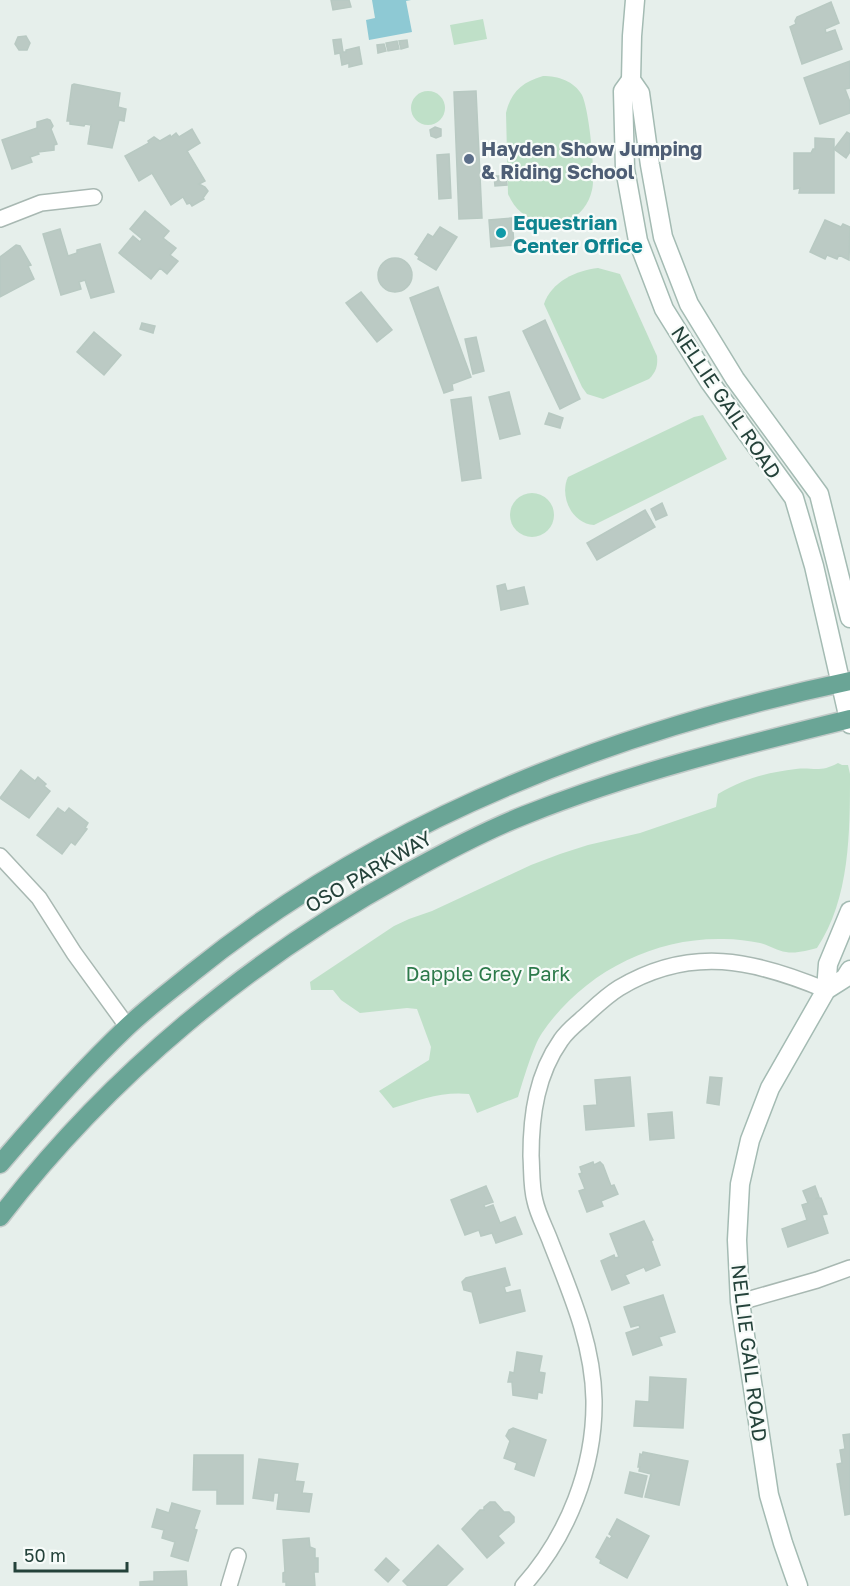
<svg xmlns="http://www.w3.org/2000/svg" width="850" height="1586" viewBox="0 0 850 1586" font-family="'Golos Text',sans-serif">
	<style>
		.green { fill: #bfe0c8 }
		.water { fill: #8ec9d4 }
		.building { fill: #bbcac4; stroke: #b8c9c2; stroke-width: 1.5 }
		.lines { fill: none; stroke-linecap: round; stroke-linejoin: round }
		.street-casing { stroke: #a8b8b2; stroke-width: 18 }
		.secondary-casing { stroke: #a4bbb3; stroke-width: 21 }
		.primary-casing { stroke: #c2cac8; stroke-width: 21 }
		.street { stroke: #fff; stroke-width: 15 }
		.secondary { stroke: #fff; stroke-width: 18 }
		.primary { stroke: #6aa596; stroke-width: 18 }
		.service-dot { fill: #5c6f8a; stroke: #f7fbf9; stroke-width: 2 }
		.culture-dot { fill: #0f9aa8; stroke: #f7fbf9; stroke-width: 2 }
		.labels { text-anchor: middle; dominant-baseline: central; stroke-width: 4.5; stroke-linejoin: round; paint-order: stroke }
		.service-label { font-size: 20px; font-weight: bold; fill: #4e5e75; stroke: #f7fbf9; text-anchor: start }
		.culture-label { font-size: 20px; font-weight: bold; fill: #0d838f; stroke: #f7fbf9; text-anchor: start }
		.street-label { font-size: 20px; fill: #24423a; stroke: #f7fbf9 }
		.park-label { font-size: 20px; fill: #2d7a4b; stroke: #f7fbf9 }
	</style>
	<rect width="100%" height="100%" fill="#e6efeb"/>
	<g class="green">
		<polygon points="483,19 487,39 454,45 450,25"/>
		<path d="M 543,76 C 558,76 574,81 582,95 C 589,109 596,175 592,190 C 589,204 580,215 567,222 C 559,226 550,227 541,223 C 525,217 515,210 508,194 L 506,113 C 511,92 522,82 543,76 Z"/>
		<circle cx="428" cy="108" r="17"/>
		<path d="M 598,268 L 620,274 L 657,356 C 658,366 656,372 649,379 L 603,399 L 587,394 L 582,387 L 544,304 C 551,282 577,270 598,268 Z"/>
		<path d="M 703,415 L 727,459 L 594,525 C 572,524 559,496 568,477 L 694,417 Z"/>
		<circle cx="532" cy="515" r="22"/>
		<path d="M 838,763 L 842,765 L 848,765 L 850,774 C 850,832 850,899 817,948 C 808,950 796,954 786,952 C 777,951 769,945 760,943 C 749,941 736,939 724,939 C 652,937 582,974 542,1033 C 533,1046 523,1081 518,1097 L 477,1113 L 469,1094 C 443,1091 418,1100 393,1108 L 379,1091 L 429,1060 L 431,1047 L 417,1009 L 407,1008 L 360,1013 L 341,1000 L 333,990 L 311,990 L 310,982 L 394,926 L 409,919 L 432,911 L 531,865 L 560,854 L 588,845 L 640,833 L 716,807 L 718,794 C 745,778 765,773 796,769 C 813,767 820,773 838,763 Z"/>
	</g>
	<polygon class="water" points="372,0 411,0 406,1 412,32 369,40 366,20 375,18"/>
	<g class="building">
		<polygon points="331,0 349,0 351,7 333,10"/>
		<polygon points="831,2 839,23 825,29 826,33 835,30 842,49 802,64 790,27 796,24 795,21 797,17"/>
		<polygon points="26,36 30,43 27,50 19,50 15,44 18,37"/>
		<polygon points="341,39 343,52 346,52 346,50 359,47 362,64 349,67 349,63 342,65 340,53 335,54 333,40"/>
		<polygon points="407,40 408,47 401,49 399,41"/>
		<polygon points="397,41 399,49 388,51 386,43"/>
		<polygon points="384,44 386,51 378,53 377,45"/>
		<polygon points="850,61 850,88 845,89 850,102 850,113 820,124 804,78"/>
		<polygon points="74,84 120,93 118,107 126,109 124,121 119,120 112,148 88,144 91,125 85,124 84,126 70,124 70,121 67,121 72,85"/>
		<polygon points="476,91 482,218 459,219 454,92"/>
		<polygon points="47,119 50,120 53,126 51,129 57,144 54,145 54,150 38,152 39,154 30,157 32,162 12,169 2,140 37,128 37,122"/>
		<polygon points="435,127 441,129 441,136 436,138 431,136 430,130"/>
		<polygon points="192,129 200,143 187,151 205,181 199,184 205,187 208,191 203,198 204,199 192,206 190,203 187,204 183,197 171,205 152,173 139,181 125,156 149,143 148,141 154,137 160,141 170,135 171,137 176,133 179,137"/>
		<polygon points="847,132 850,134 850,152 846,158 834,149"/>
		<polygon points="815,138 834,139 834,193 799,193 800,188 794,189 794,153 811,153 813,149 815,149"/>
		<polygon points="449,154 451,198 439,199 437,155"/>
		<polygon points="494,176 506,176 507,185 495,186"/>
		<polygon points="145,211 169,231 163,238 176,248 170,255 178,261 167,274 160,268 151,279 119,253 133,236 140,242 142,239 130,229"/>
		<polygon points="512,218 514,245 491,247 489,220"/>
		<polygon points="825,220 841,227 843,224 850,227 849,260 839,255 837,259 827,255 825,259 810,252"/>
		<polygon points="440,227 457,237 436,270 418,259 419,257 415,254 428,234 433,237"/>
		<polygon points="60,229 68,256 77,253 77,250 100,244 114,292 91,298 85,280 79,282 81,289 61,295 43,234"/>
		<polygon points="16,245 20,246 31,265 28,266 34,279 0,297 0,257"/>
		<circle cx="395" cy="275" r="17"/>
		<polygon points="438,287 471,377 452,384 453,390 444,393 410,298"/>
		<polygon points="361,292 392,330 377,342 346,303"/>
		<polygon points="545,320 580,399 560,409 523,331"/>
		<polygon points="142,323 155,326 153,333 140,329"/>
		<polygon points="94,332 121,355 104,375 77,352"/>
		<polygon points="476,337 484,371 473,374 465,339"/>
		<polygon points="509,392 520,434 500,439 489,397"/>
		<polygon points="471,397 481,478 462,481 451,400"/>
		<polygon points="549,413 563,418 560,428 545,424"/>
		<polygon points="662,503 667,515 656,520 651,509"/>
		<polygon points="645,510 655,527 597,560 587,543"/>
		<polygon points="505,584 507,591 524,587 528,604 501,610 497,586"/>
		<polygon points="21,770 35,781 38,777 46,784 44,786 50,791 29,818 0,798"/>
		<polygon points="58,808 65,813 69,808 88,823 85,828 87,829 75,845 71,842 62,854 37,835"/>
		<polygon points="630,1077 634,1126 586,1130 584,1106 597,1105 595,1080"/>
		<polygon points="710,1077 722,1078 719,1105 707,1103"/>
		<polygon points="672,1112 674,1138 650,1140 648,1114"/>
		<polygon points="593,1162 594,1165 600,1162 603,1165 611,1186 614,1185 618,1194 601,1201 603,1206 587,1212 579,1191 585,1189 579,1174 582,1173 580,1167"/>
		<polygon points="486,1186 493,1202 484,1205 485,1208 493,1205 500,1223 515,1217 522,1234 496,1243 492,1233 481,1236 479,1230 465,1235 451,1200"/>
		<polygon points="815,1186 819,1197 815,1199 821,1198 827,1214 822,1215 828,1233 788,1247 782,1229 807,1220 802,1205 808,1203 803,1191"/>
		<polygon points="644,1221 653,1240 651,1241 660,1265 646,1271 644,1267 625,1275 629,1283 612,1290 601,1261 614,1255 615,1258 619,1257 610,1234"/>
		<polygon points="505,1268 510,1285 504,1287 506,1293 520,1290 525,1311 480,1323 472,1292 464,1290 462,1282 466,1278"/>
		<polygon points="663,1295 675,1332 659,1337 662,1345 633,1355 626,1333 640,1328 639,1325 631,1327 624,1307"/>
		<polygon points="517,1352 542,1356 539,1372 545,1373 542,1393 538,1392 537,1399 513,1395 512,1382 508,1382 510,1372 514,1373"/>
		<polygon points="650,1377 686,1379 683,1428 634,1426 636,1401 649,1402"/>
		<polygon points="513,1428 546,1440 534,1476 515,1469 517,1463 504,1458 510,1441 506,1436 509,1430"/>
		<polygon points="850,1434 850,1514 845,1515 837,1464 842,1463 840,1450 845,1449 843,1435"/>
		<polygon points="643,1452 688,1461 679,1505 645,1497 651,1474 639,1471 640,1467 638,1467 640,1454 642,1455"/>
		<polygon points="194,1455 243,1455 243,1504 217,1504 217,1490 193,1490"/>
		<polygon points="259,1459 298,1464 295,1481 304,1482 302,1493 312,1494 309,1512 277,1509 279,1493 274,1493 273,1501 253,1498"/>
		<polygon points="630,1472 647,1476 642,1497 625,1493"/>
		<polygon points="490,1502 495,1502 504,1512 509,1512 514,1517 514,1522 498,1536 504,1543 487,1558 462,1529 480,1510 484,1510 484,1507"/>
		<polygon points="172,1503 200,1511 194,1529 197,1530 188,1561 171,1556 175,1542 162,1538 164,1530 152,1527 157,1509 169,1513"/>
		<polygon points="617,1519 649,1536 627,1578 600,1563 601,1560 596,1557 607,1537 610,1539 612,1536 609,1534"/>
		<polygon points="309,1538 310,1547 315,1549 315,1558 318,1558 318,1572 314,1572 315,1586 286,1586 286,1582 283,1582 283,1573 285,1572 283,1540"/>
		<polygon points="438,1545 463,1569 446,1586 408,1586 403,1581"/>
		<polygon points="386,1558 399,1570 388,1582 375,1570"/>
		<polygon points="186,1571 187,1586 140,1586 140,1582 154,1581 154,1572"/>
	</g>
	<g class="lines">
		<g class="street-casing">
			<g id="street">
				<polyline points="0,219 41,203 94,197"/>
				<polyline points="0,856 39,898 74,953 127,1026"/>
				<polyline points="740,1302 817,1280 850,1268"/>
				<polyline points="229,1586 238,1556"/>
				<path d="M 523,1586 C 568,1536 595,1467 594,1400 C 593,1344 571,1294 551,1243 C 546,1229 538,1215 535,1201 C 531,1187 532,1170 531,1156 C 531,1114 537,1074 561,1040 C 567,1031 576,1024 584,1017 C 595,1007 606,996 619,988 C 691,945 754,960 826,990"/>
			</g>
		</g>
		<g class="secondary-casing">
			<g id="secondary">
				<polyline points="635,0 632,36 631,80 640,93 650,165 663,237 689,304 735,379 819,494 850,618"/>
				<polyline points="631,80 623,91 625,169 638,241 664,309 709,381 794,498 814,566 850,724"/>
				<polyline points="826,990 828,964 850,911"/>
				<polyline points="798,1586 783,1543 769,1495 740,1302 737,1240 740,1184 750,1140 770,1088 826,990 845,978 850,970"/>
			</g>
		</g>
		<g class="primary-casing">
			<g id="primary">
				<path d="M 0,1164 C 40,1117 82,1070 126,1028 C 147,1008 170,991 192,973 C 381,820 613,731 850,681"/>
				<path d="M 0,1217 C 109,1075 250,959 407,873 C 445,852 484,831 525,815 C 630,773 740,746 850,719"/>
			</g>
		</g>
		<use href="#street" class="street"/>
		<use href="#secondary" class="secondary"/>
		<use href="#primary" class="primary"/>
	</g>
	<circle class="service-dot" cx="469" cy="159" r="6"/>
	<circle class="culture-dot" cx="501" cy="233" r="6"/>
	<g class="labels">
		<g class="service-label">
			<text x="481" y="148">Hayden Show Jumping<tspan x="481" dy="23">&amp; Riding School</tspan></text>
		</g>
		<g class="culture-label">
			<text x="513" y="222">Equestrian<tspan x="513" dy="23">Center Office</tspan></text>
		</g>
		<g class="street-label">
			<text transform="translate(727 402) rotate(56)">NELLIE GAIL ROAD</text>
			<text transform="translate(368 871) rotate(-30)">OSO PARKWAY</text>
			<text transform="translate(750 1353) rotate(83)">NELLIE GAIL ROAD</text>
		</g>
		<g class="park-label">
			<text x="488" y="973">Dapple Grey Park</text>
		</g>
	</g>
	<path d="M15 1562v9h112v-9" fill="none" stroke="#24423a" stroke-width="3"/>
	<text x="24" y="1562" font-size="18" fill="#24423a" stroke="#f7fbf9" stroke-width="4.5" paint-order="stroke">50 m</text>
</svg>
